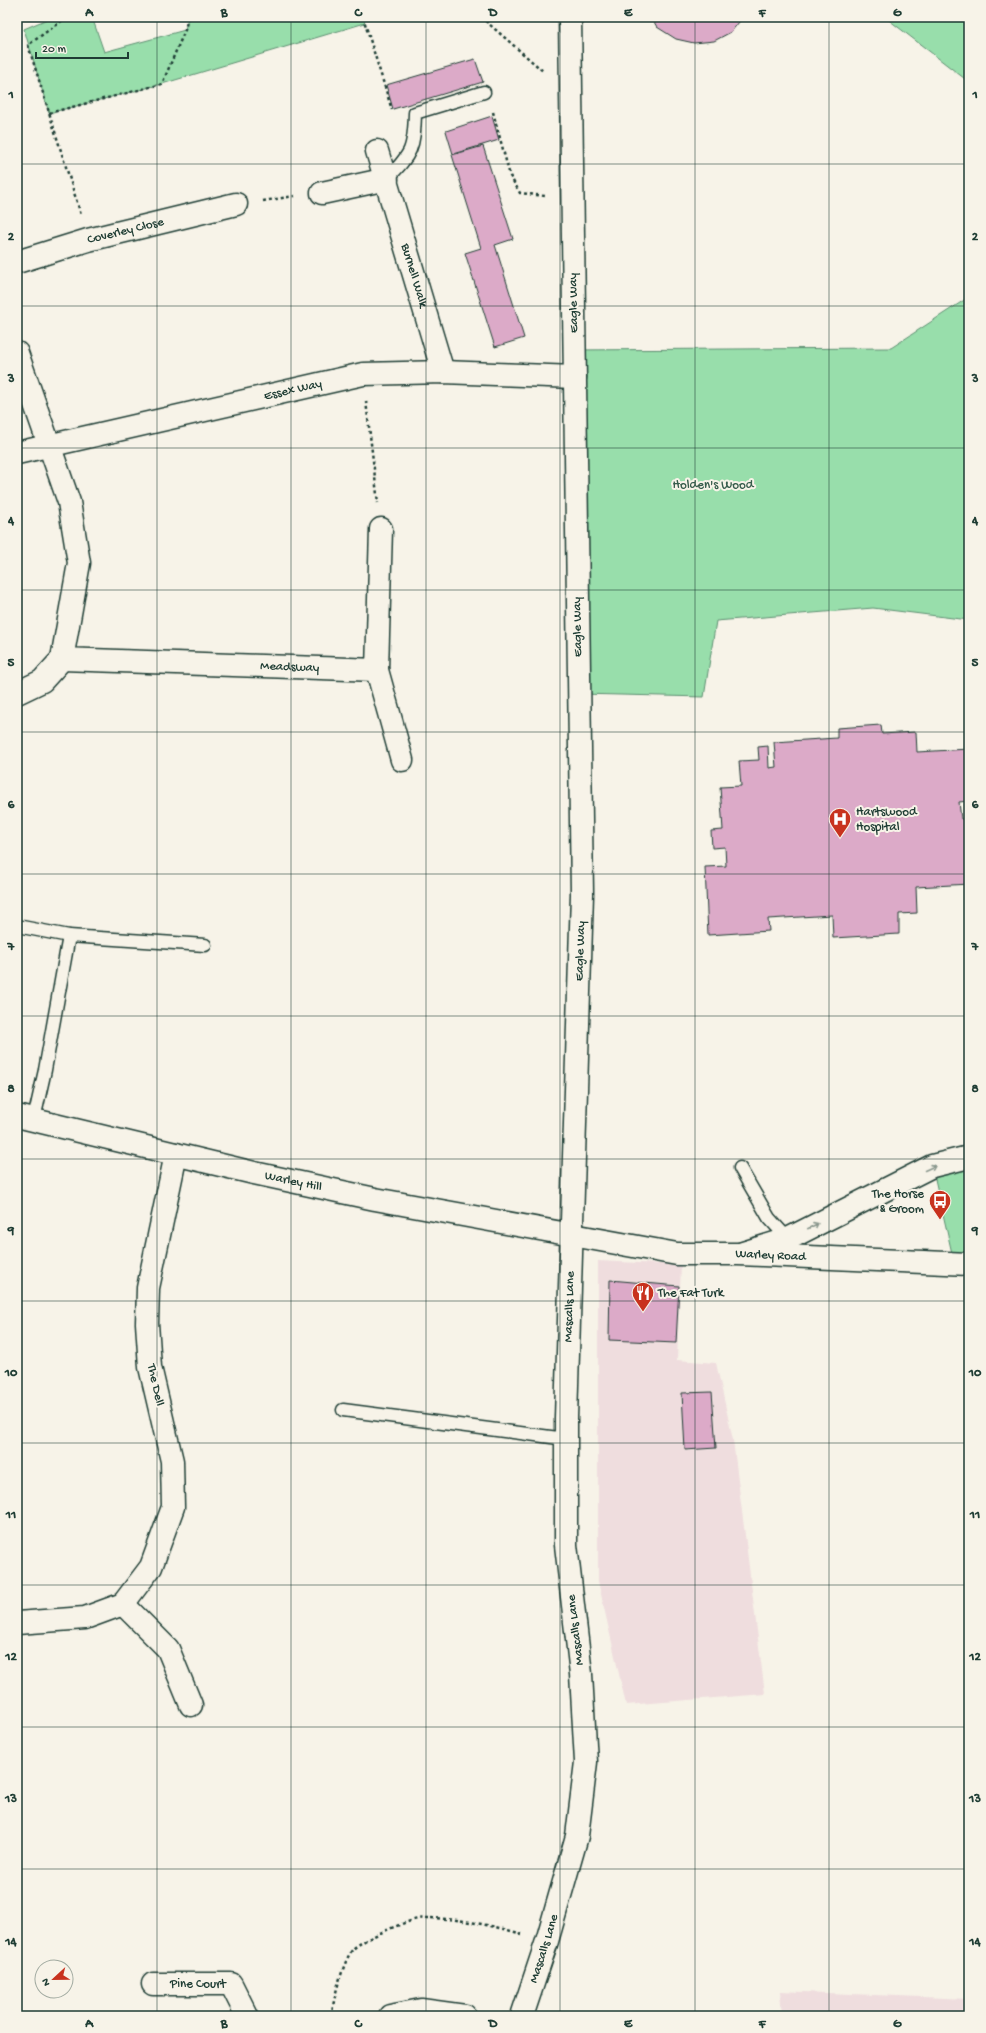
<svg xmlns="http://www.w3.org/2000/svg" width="986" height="2033" viewBox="0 0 986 2033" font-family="'Gochi Hand',sans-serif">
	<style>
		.built { fill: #efddde }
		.green { fill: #98deab; stroke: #5c8e70 }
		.building { fill: #dcaac8; stroke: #1f3d34 }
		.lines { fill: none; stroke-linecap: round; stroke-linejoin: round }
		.lane-casing { stroke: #1f3d34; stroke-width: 15 }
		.street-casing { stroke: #1f3d34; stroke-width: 25 }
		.secondary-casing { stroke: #1f3d34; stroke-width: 25 }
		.path { stroke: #1f3d34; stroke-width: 2.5; stroke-dasharray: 3 3; stroke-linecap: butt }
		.lane { stroke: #f7f3e8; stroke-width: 12 }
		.street { stroke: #f7f3e8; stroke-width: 22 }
		.secondary { stroke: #f7f3e8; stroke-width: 22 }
		.oneway { stroke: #8b988e }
		.grid { fill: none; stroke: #1f3d34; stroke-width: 1; stroke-opacity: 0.55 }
		.labels { text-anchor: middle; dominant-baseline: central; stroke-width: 4; stroke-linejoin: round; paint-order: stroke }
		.street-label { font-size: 13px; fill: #1f3d34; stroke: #f7f3e8 }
		.park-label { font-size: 13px; fill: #375d4c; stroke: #f7f3e8 }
		.poi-label { font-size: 13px; fill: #1f3d34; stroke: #f7f3e8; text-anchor: start }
		.neatline { fill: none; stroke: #1f3d34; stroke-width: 1.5 }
		.grid-label { font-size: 13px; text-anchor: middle; font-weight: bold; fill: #1f3d34 }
	</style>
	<rect width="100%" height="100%" fill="#f7f3e8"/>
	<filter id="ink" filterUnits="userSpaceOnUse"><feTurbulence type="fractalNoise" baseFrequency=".025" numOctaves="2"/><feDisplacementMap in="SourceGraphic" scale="8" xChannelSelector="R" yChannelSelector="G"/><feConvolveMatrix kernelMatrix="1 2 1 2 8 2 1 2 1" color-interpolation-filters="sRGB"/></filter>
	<g filter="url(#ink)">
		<g class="built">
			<polygon points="598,1261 681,1265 677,1360 716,1363 733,1440 765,1694 626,1705 598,1581"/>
			<polygon points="780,1991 969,1999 969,2016 782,2016"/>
		</g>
		<g class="green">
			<polygon points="52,17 92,17 104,52 185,30 188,17 363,17 365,23 162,84 49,113 24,29"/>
			<polygon points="885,17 969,17 969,82"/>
			<polygon points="969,297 969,620 873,608 716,621 704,697 579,694 574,350 891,348"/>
			<polygon points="969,1157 969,1264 954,1262 932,1166"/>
		</g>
		<g class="building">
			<polygon points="651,17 743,17 731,32 714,41 694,43 676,39 657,27"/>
			<polygon points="475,59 483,82 393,109 386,85"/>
			<polygon points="492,116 499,140 453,154 446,131"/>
			<polygon points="483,146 513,239 495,245 524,338 495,347 465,253 481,248 452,155"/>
			<polygon points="881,725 882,734 916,732 917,752 969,749 969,801 959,802 961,819 969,818 969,884 916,887 917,913 899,914 899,934 833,938 832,915 768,919 769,931 708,935 705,867 726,866 725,847 712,848 711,831 723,830 720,787 741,786 739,761 759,760 758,747 768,746 769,768 776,767 774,742 837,738 837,728"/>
			<polygon points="610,1280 679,1286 676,1343 609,1340"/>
			<polygon points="712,1392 716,1448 685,1450 682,1393"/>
		</g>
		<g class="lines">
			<g class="lane-casing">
				<g id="lane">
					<path d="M 387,179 C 412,153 414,149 415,113 L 484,92"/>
					<polyline points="17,926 69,936"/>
					<polyline points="34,1119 45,1070 69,936 205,945"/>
					<polyline points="740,1168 769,1218 788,1239"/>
					<polyline points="343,1410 566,1439"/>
				</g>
			</g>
			<g class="street-casing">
				<g id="street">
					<path id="s1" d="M 377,151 L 443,372"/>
					<polyline points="322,193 387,179"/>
					<path id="s2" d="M 17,262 L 88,240 L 236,204"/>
					<path id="s3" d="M 17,353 L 69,502 L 79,563 L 62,659 L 377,670 L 381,529"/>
					<path id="s4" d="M 17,453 L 363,374 L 443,372 L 575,377"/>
					<polyline points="377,670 402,760"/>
					<polyline points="17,693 42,681 62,659"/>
					<polyline points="743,1253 788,1239 932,1166 969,1157"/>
					<polyline points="123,1604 168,1649 191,1705"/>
					<polyline points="17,1623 85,1618 123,1604 151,1567 173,1507 172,1461 150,1367 147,1323 148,1288 176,1154"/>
					<path id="s5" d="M 153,1984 L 231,1984 L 247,2016"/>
					<polyline points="390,2016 421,2010 465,2016"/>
				</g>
			</g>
			<g class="secondary-casing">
				<g id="secondary">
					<path id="s6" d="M 17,1116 L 254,1173 L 375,1199 L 677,1254 L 738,1254 L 969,1264"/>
					<path id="s7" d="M 522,2016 L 547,1941 L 577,1836 L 586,1762 L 581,1674 L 566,1545 L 566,1418 L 582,894 L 570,17"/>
				</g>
			</g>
			<g class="path">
				<polyline points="67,17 28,45 81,215"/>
				<polyline points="363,17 392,110"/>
				<polyline points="481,17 543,71"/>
				<polyline points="493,112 510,176 520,193 545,196"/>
				<polyline points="49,113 162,84 185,30 188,17"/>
				<polyline points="263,201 295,196"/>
				<polyline points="366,401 378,503"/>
				<path d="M 332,2016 C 332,2002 344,1959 353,1949 C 363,1939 411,1918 425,1918 C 457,1918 491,1925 522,1934"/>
			</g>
			<use href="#lane" class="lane"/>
			<use href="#street" class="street"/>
			<use href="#secondary" class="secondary"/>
		</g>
		<defs><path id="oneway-shaft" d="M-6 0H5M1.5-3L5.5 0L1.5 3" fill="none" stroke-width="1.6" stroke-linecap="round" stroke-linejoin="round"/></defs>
		<g class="oneway">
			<use href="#oneway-shaft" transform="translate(930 1168) rotate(-24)"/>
			<use href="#oneway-shaft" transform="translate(813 1226) rotate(-27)"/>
		</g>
	</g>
	<path class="grid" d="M 157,17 L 157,2016M 291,17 L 291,2016M 426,17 L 426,2016M 560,17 L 560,2016M 695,17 L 695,2016M 829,17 L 829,2016M 17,164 L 969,164M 17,306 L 969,306M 17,448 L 969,448M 17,590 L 969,590M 17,732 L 969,732M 17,874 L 969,874M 17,1016 L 969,1016M 17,1159 L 969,1159M 17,1301 L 969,1301M 17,1443 L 969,1443M 17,1585 L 969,1585M 17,1727 L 969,1727M 17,1869 L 969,1869"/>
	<defs>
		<g id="hospital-pin" transform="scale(1.15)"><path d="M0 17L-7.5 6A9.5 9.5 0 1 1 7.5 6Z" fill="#c8321e" stroke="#f7f3e8"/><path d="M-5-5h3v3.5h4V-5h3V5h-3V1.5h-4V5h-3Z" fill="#fff"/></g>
		<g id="bus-pin" transform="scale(1.15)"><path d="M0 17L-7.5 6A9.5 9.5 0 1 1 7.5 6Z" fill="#c8321e" stroke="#f7f3e8"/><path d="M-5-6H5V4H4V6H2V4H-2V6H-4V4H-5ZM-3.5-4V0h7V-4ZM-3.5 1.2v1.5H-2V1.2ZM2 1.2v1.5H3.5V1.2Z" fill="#fff"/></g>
		<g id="restaurant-pin" transform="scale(1.15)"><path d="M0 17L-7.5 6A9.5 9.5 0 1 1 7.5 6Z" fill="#c8321e" stroke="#f7f3e8"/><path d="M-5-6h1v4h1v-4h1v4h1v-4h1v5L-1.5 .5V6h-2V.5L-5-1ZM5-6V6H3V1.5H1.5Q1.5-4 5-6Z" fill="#fff"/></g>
	</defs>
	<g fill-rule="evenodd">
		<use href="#hospital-pin" x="840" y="819"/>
		<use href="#bus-pin" x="940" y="1201"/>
		<use href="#restaurant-pin" x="643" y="1293"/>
	</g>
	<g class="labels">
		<g class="street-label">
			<text stroke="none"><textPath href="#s2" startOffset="113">Coverley Close</textPath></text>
			<text stroke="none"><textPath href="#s1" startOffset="130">Burnell Walk</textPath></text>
			<text transform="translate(574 303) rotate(-91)">Eagle Way</text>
			<text stroke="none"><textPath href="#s4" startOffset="283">Essex Way</textPath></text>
			<text transform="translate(578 627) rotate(-91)">Eagle Way</text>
			<text stroke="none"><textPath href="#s3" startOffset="545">Meadsway</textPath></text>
			<text stroke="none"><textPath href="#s7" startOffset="1075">Eagle Way</textPath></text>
			<text stroke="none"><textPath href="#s6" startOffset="284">Warley Hill</textPath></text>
			<text stroke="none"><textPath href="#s6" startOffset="768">Warley Road</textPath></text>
			<text stroke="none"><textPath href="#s7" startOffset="719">Mascalls Lane</textPath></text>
			<text transform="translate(155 1385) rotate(78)">The Dell</text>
			<text transform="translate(576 1630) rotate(-97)">Mascalls Lane</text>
			<text stroke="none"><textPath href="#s7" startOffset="71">Mascalls Lane</textPath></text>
			<text stroke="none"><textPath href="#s5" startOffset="45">Pine Court</textPath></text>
		</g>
		<g class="park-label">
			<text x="713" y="485">Holden's Wood</text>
		</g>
		<g class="poi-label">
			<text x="856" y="812">Hartswood<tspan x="856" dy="15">Hospital</tspan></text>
			<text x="924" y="1194" text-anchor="end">The Horse<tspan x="924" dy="15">&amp; Groom</tspan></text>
			<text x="658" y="1293">The Fat Turk</text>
		</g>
	</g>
	<rect width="986" height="2033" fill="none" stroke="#f7f3e8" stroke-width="44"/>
	<g transform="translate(54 1979) rotate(248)"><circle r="19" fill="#f7f3e8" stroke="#a1aaa0"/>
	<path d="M0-3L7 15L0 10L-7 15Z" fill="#c8321e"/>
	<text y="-6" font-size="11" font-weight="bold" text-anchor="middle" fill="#1f3d34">N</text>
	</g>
	<path d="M36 52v6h92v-6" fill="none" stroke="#1f3d34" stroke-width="2"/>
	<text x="42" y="52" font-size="12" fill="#1f3d34" stroke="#f7f3e8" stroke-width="3" paint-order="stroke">20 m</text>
	<rect x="22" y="22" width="942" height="1989" class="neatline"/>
	<g class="grid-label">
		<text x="89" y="16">A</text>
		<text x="224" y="16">B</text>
		<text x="358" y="16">C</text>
		<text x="493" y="16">D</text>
		<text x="628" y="16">E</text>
		<text x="762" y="16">F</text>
		<text x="897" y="16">G</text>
		<text x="11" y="98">1</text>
		<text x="975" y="98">1</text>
		<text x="11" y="240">2</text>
		<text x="975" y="240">2</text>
		<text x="11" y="382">3</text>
		<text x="975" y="382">3</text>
		<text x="11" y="524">4</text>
		<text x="975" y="524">4</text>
		<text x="11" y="666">5</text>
		<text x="975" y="666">5</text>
		<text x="11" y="808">6</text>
		<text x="975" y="808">6</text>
		<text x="11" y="950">7</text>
		<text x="975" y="950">7</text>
		<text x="11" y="1092">8</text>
		<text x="975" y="1092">8</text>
		<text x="11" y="1234">9</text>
		<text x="975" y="1234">9</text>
		<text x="11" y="1376">10</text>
		<text x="975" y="1376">10</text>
		<text x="11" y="1518">11</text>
		<text x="975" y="1518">11</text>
		<text x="11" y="1660">12</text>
		<text x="975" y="1660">12</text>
		<text x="11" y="1802">13</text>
		<text x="975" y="1802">13</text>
		<text x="11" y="1945">14</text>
		<text x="975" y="1945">14</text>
		<text x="89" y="2027">A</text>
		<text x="224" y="2027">B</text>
		<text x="358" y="2027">C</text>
		<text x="493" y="2027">D</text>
		<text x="628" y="2027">E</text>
		<text x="762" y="2027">F</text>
		<text x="897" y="2027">G</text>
	</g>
</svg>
